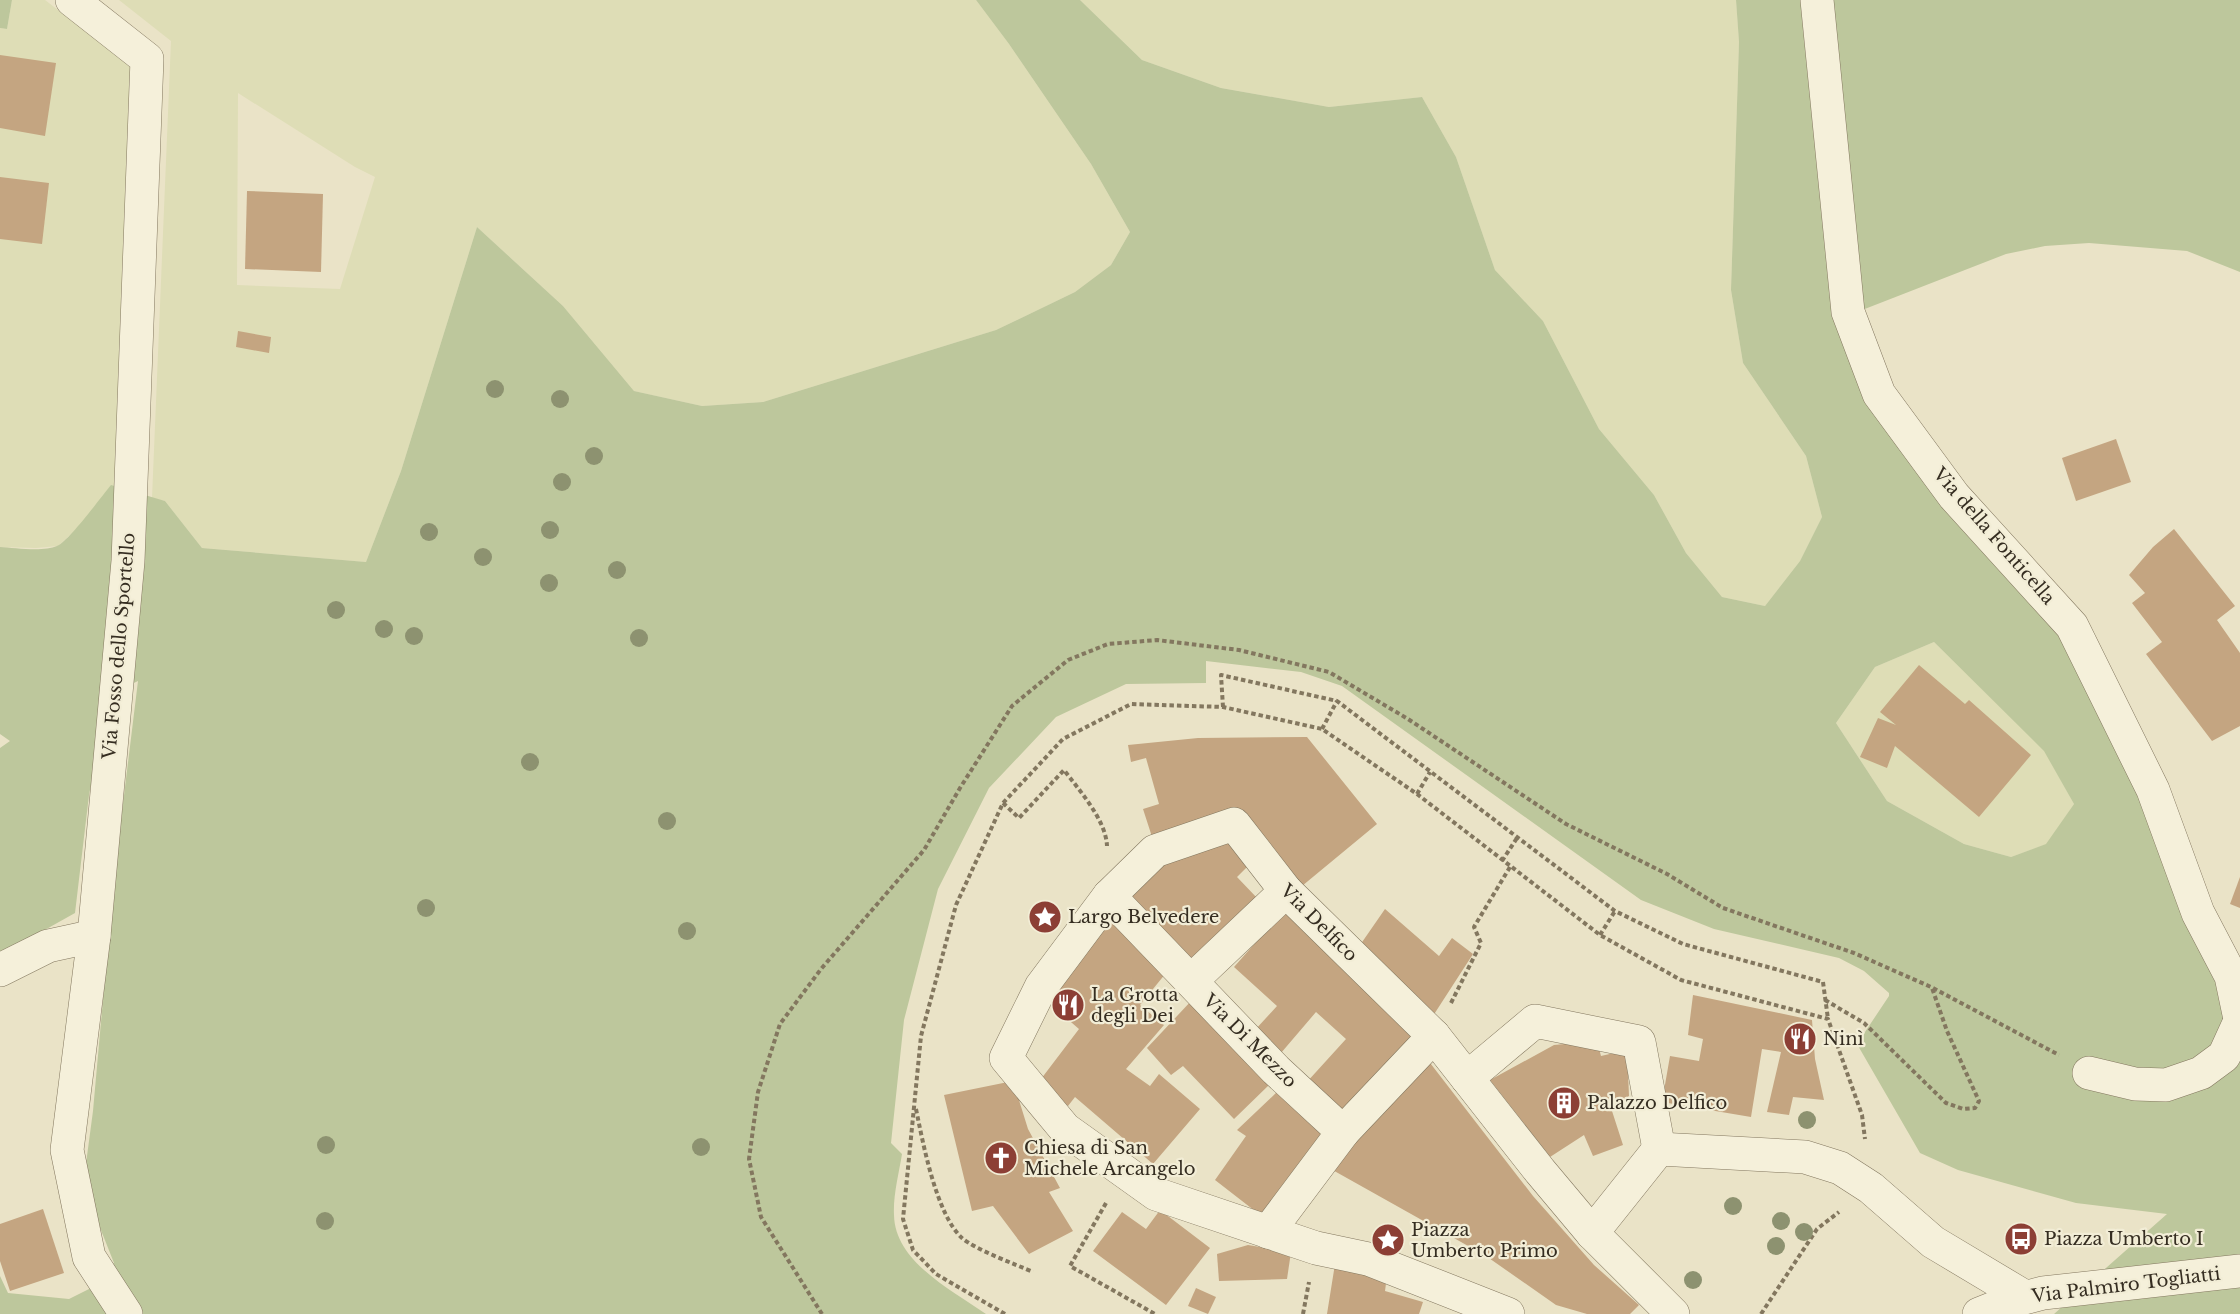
<svg xmlns="http://www.w3.org/2000/svg" width="2240" height="1314" viewBox="0 0 2240 1314" font-family="'Libre Baskerville',serif">
	<style>
		.farmland { fill: #deddb6; fill-rule: evenodd }
		.green { fill: #bdc79c; fill-rule: evenodd }
		.building { fill: #c4a581 }
		.lines { fill: none; stroke-linecap: round; stroke-linejoin: round }
		.minor-casing { stroke: #83775f; stroke-width: 34 }
		.path { stroke: #83775f; stroke-width: 4; stroke-dasharray: 4.5 3; stroke-linecap: butt }
		.minor { stroke: #f5f0da; stroke-width: 33 }
		.tree { fill: #8d9270 }
		.labels { text-anchor: middle; dominant-baseline: central; stroke-width: 4.5; stroke-linejoin: round; paint-order: stroke }
		.street-label { font-size: 18px; fill: #352d21; stroke: #f2edd6 }
		.poi-label { font-size: 18px; fill: #352d21; stroke: #f2edd6; text-anchor: start }
	</style>
	<rect width="100%" height="100%" fill="#eae3c7"/>
	<g class="farmland">
		<polygon points="12,0 45,0 136,70 121,488 58,546 36,548 0,547 0,28 7,29"/>
		<path d="M 119,0 L 976,0 L 1009,44 L 1091,164 L 1130,232 L 1111,265 L 1075,292 L 996,330 L 763,402 L 702,406 L 634,391 L 563,306 L 477,227 L 401,471 L 366,562 L 202,548 L 165,501 L 152,498 L 171,41 ZM 238,93 L 355,167 L 375,177 L 340,289 L 237,285 Z"/>
		<polygon points="1080,0 1736,0 1739,42 1731,290 1743,363 1806,456 1822,517 1800,561 1765,606 1722,597 1686,553 1654,495 1599,429 1543,321 1495,270 1456,157 1422,97 1329,107 1221,88 1142,60"/>
		<polygon points="1934,642 2045,751 2074,804 2047,844 2011,857 1964,844 1887,801 1836,723 1875,667"/>
	</g>
	<g class="green">
		<polygon points="0,0 12,0 7,29 0,28"/>
		<path d="M 976,0 L 1080,0 L 1142,60 L 1221,88 L 1329,107 L 1422,97 L 1456,157 L 1495,270 L 1543,321 L 1599,429 L 1654,495 L 1686,553 L 1722,597 L 1765,606 L 1800,561 L 1822,517 L 1806,456 L 1743,363 L 1731,290 L 1739,42 L 1736,0 L 1810,0 L 1842,314 L 2066,631 L 2149,802 L 2240,1044 L 2240,1314 L 2054,1314 L 2167,1214 L 2076,1203 L 1958,1170 L 1920,1153 L 1857,1044 L 1889,996 L 1889,993 L 1864,971 L 1839,958 L 1714,929 L 1641,900 L 1342,686 L 1301,672 L 1206,661 L 1206,683 L 1126,684 L 1056,717 L 989,788 L 938,889 L 904,1020 L 891,1143 L 902,1154 C 899,1173 893,1195 894,1215 C 895,1262 952,1290 986,1314 L 0,1314 L 0,1276 L 8,1293 L 69,1299 L 89,1289 L 114,1263 L 93,1210 L 85,1171 L 93,1111 L 114,877 L 138,681 L 109,695 L 89,795 L 75,913 L 0,955 L 0,748 L 10,741 L 0,734 L 0,547 C 15,548 44,552 57,546 C 69,541 101,497 111,485 L 165,501 L 202,548 L 366,562 L 401,471 L 477,227 L 563,306 L 634,391 L 702,406 L 763,402 L 996,330 L 1075,292 L 1111,265 L 1130,232 L 1091,164 L 1009,44 ZM 1934,642 L 2044,751 L 2074,804 L 2046,844 L 2011,857 L 1964,844 L 1887,801 L 1836,723 L 1875,667 Z"/>
		<polygon points="1824,0 2240,0 2240,272 2187,251 2089,243 2045,246 2006,254 1857,312"/>
	</g>
	<g class="building">
		<polygon points="0,55 56,63 45,136 0,128"/>
		<polygon points="0,177 49,183 42,244 0,239"/>
		<polygon points="247,191 323,194 321,272 245,269"/>
		<polygon points="238,331 271,337 269,353 236,347"/>
		<polygon points="2116,439 2131,482 2076,501 2062,458"/>
		<polygon points="2174,529 2235,606 2217,620 2240,653 2240,726 2212,741 2146,654 2162,642 2132,603 2145,593 2129,575 2153,547"/>
		<polygon points="1919,665 1965,704 1969,700 2031,755 1979,817 1895,746 1887,768 1860,757 1878,718 1896,725 1880,712"/>
		<polygon points="1307,737 1377,824 1302,886 1246,818 1154,843 1143,809 1159,804 1146,758 1131,762 1128,745 1198,738"/>
		<polygon points="1225,833 1251,863 1237,877 1258,899 1187,963 1125,896 1162,853"/>
		<polygon points="2240,877 2240,908 2230,904"/>
		<polygon points="1287,907 1420,1028 1342,1115 1306,1083 1346,1039 1316,1012 1281,1053 1255,1030 1277,1006 1234,967"/>
		<polygon points="1385,909 1439,956 1452,938 1473,954 1431,1019 1358,948"/>
		<polygon points="1114,914 1166,973 1140,1005 1164,1025 1126,1069 1150,1086 1159,1074 1200,1109 1153,1164 1075,1097 1068,1106 1038,1083 1079,1029 1042,997"/>
		<polygon points="1693,995 1812,1020 1815,1059 1824,1100 1793,1097 1789,1115 1767,1112 1781,1052 1762,1049 1751,1117 1662,1102 1670,1056 1699,1061 1703,1039 1688,1035"/>
		<polygon points="1193,999 1270,1084 1234,1119 1183,1066 1171,1075 1147,1048"/>
		<polygon points="1597,1041 1601,1056 1627,1050 1629,1096 1612,1111 1623,1145 1593,1156 1584,1135 1550,1157 1490,1080 1554,1045"/>
		<polygon points="1427,1059 1533,1196 1594,1265 1639,1305 1630,1314 1587,1314 1556,1305 1486,1256 1329,1168"/>
		<polygon points="1013,1081 1028,1129 1060,1188 1049,1192 1073,1231 1029,1254 993,1206 972,1211 944,1095"/>
		<polygon points="1277,1092 1328,1128 1264,1218 1215,1180 1246,1136 1237,1130"/>
		<polygon points="43,1209 64,1273 10,1291 0,1261 0,1224"/>
		<polygon points="1160,1210 1210,1248 1166,1305 1093,1251 1122,1212 1146,1229"/>
		<polygon points="1248,1245 1291,1252 1287,1279 1219,1281 1217,1254"/>
		<polygon points="1335,1264 1387,1276 1385,1291 1423,1302 1419,1314 1327,1314"/>
		<polygon points="1196,1288 1216,1297 1208,1314 1188,1306"/>
	</g>
	<g class="lines">
		<g class="minor-casing">
			<g id="minor">
				<polyline points="72,0 147,59 128,561 94,936 67,1150 89,1257 126,1314"/>
				<polyline points="1817,0 1848,312 1879,394 1954,496 2072,626 2153,790 2198,913 2231,976 2240,1019"/>
				<polyline points="1109,896 1276,1070 1343,1132"/>
				<polyline points="0,970 48,946 94,936"/>
				<polyline points="1191,981 1286,891"/>
				<polyline points="2089,1073 2135,1084 2166,1085 2201,1073 2224,1056 2240,1021"/>
				<polyline points="1467,1078 1535,1021 1639,1042 1659,1149"/>
				<polyline points="1268,1232 1343,1132 1434,1036"/>
				<polyline points="1592,1233 1659,1149 1805,1157 1840,1168 1871,1188 1933,1242 2025,1297"/>
				<polyline points="1508,1314 1368,1259 1316,1248 1156,1194 1065,1129 1006,1058 1041,987 1109,896 1155,851 1234,824 1286,891 1434,1036 1540,1171 1592,1233 1673,1314"/>
				<polyline points="1979,1314 2009,1302 2043,1293 2240,1271"/>
			</g>
		</g>
		<g class="path">
			<polyline points="1223,707 1221,675 1337,701 1615,911 1683,944 1823,982 1828,1019"/>
			<polyline points="1322,729 1337,701"/>
			<polyline points="1417,794 1430,772"/>
			<path d="M 1003,803 L 1019,818 L 1064,770 C 1079,790 1106,820 1107,846"/>
			<polyline points="1502,861 1517,838"/>
			<polyline points="1600,935 1615,911"/>
			<polyline points="1825,1000 1864,1023 1946,1103 1963,1109 1975,1108 1979,1101 1947,1031 1932,988"/>
			<polyline points="1451,1003 1481,943 1474,927 1510,867"/>
			<path d="M 916,1109 C 923,1143 936,1214 962,1238 C 976,1250 1015,1264 1033,1272"/>
			<polyline points="1106,1203 1070,1266 1155,1314"/>
			<polyline points="822,1314 761,1217 749,1159 758,1092 780,1024 821,969 924,850 960,788 1012,706 1068,660 1108,644 1157,640 1239,650 1329,672 1408,719 1566,824 1667,874 1723,908 1854,953 1931,987 2059,1055"/>
			<polyline points="1005,1314 936,1274 913,1250 903,1219 921,1036 956,905 1003,803 1063,739 1131,704 1223,707 1322,729 1417,794 1600,935 1681,980 1828,1019 1862,1115 1865,1139"/>
			<polyline points="1303,1314 1309,1282"/>
			<polyline points="1761,1314 1817,1229 1839,1212"/>
		</g>
		<use href="#minor" class="minor"/>
	</g>
	<g class="tree">
		<circle cx="495" cy="389" r="9"/>
		<circle cx="560" cy="399" r="9"/>
		<circle cx="594" cy="456" r="9"/>
		<circle cx="562" cy="482" r="9"/>
		<circle cx="550" cy="530" r="9"/>
		<circle cx="429" cy="532" r="9"/>
		<circle cx="483" cy="557" r="9"/>
		<circle cx="617" cy="570" r="9"/>
		<circle cx="549" cy="583" r="9"/>
		<circle cx="336" cy="610" r="9"/>
		<circle cx="384" cy="629" r="9"/>
		<circle cx="414" cy="636" r="9"/>
		<circle cx="639" cy="638" r="9"/>
		<circle cx="530" cy="762" r="9"/>
		<circle cx="667" cy="821" r="9"/>
		<circle cx="426" cy="908" r="9"/>
		<circle cx="687" cy="931" r="9"/>
		<circle cx="1807" cy="1120" r="9"/>
		<circle cx="326" cy="1145" r="9"/>
		<circle cx="701" cy="1147" r="9"/>
		<circle cx="1733" cy="1206" r="9"/>
		<circle cx="325" cy="1221" r="9"/>
		<circle cx="1781" cy="1221" r="9"/>
		<circle cx="1804" cy="1232" r="9"/>
		<circle cx="1776" cy="1246" r="9"/>
		<circle cx="1693" cy="1280" r="9"/>
	</g>
	<defs>
		<g id="sight-disc" transform="scale(1.725)"><circle r="9.5" fill="#8c3f35" stroke="#f2edd6"/><path d="M0-6L1.8-2.2L6-1.7L2.9 1.2L3.7 5.4L0 3.3L-3.7 5.4L-2.9 1.2L-6-1.7L-1.8-2.2Z" fill="#fff"/></g>
		<g id="restaurant-disc" transform="scale(1.725)"><circle r="9.5" fill="#8c3f35" stroke="#f2edd6"/><path d="M-5-6h1v4h1v-4h1v4h1v-4h1v5L-1.5 .5V6h-2V.5L-5-1ZM5-6V6H3V1.5H1.5Q1.5-4 5-6Z" fill="#fff"/></g>
		<g id="building-disc" transform="scale(1.725)"><circle r="9.5" fill="#8c3f35" stroke="#f2edd6"/><path d="M-4-6H4V6H1V3H-1V6H-4ZM-2.5-4.3h1.7v1.8h-1.7ZM.8-4.3h1.7v1.8H.8ZM-2.5-1h1.7V.8h-1.7ZM.8-1h1.7V.8H.8Z" fill="#fff"/></g>
		<g id="church-disc" transform="scale(1.725)"><circle r="9.5" fill="#8c3f35" stroke="#f2edd6"/><path d="M-1.2-6h2.4v3.5h3.3v2.4h-3.3V6h-2.4V-.1h-3.3v-2.4h3.3Z" fill="#fff"/></g>
		<g id="bus-disc" transform="scale(1.725)"><circle r="9.5" fill="#8c3f35" stroke="#f2edd6"/><path d="M-5-6H5V4H4V6H2V4H-2V6H-4V4H-5ZM-3.5-4V0h7V-4ZM-3.5 1.2v1.5H-2V1.2ZM2 1.2v1.5H3.5V1.2Z" fill="#fff"/></g>
	</defs>
	<g fill-rule="evenodd">
		<use href="#sight-disc" x="1045" y="917"/>
		<use href="#restaurant-disc" x="1068" y="1005"/>
		<use href="#restaurant-disc" x="1800" y="1039"/>
		<use href="#building-disc" x="1564" y="1103"/>
		<use href="#church-disc" x="1001" y="1158"/>
		<use href="#bus-disc" x="2021" y="1239"/>
		<use href="#sight-disc" x="1388" y="1240"/>
	</g>
	<g class="labels">
		<g class="street-label">
			<text transform="translate(1994 536) rotate(49)">Via della Fonticella</text>
			<text transform="translate(119 646) rotate(-85)">Via Fosso dello Sportello</text>
			<text transform="translate(1319 923) rotate(45)">Via Delfico</text>
			<text transform="translate(1250 1041) rotate(45)">Via Di Mezzo</text>
			<text transform="translate(2126 1285) rotate(-7)">Via Palmiro Togliatti</text>
		</g>
		<g class="poi-label">
			<text x="1068" y="917">Largo Belvedere</text>
			<text x="1091" y="995">La Grotta<tspan x="1091" dy="21">degli Dei</tspan></text>
			<text x="1823" y="1039">Ninì</text>
			<text x="1587" y="1103">Palazzo Delfico</text>
			<text x="1024" y="1148">Chiesa di San<tspan x="1024" dy="21">Michele Arcangelo</tspan></text>
			<text x="1411" y="1230">Piazza<tspan x="1411" dy="21">Umberto Primo</tspan></text>
			<text x="2044" y="1239">Piazza Umberto I</text>
		</g>
	</g>
</svg>
